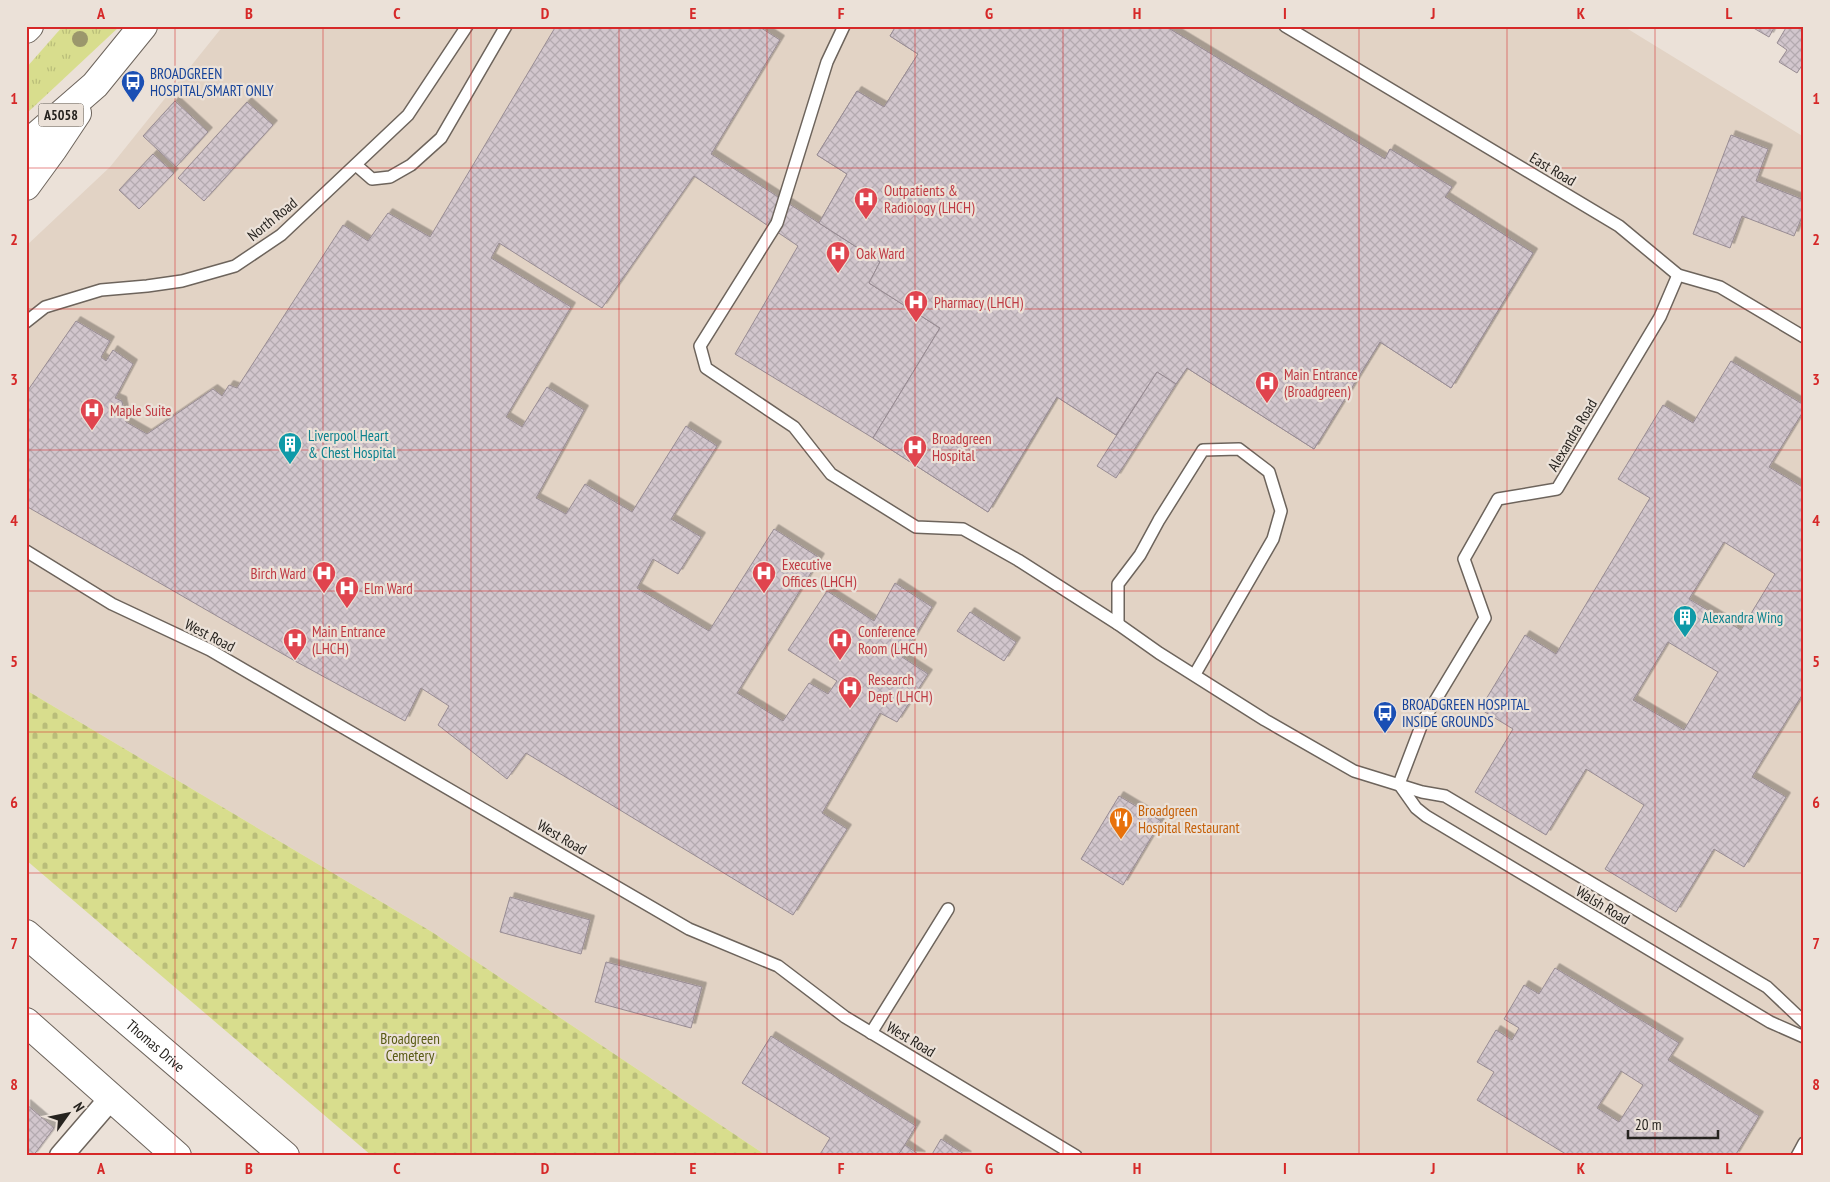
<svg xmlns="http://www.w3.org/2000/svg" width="1830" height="1182" viewBox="0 0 1830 1182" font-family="'PT Sans Narrow',sans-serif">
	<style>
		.built { fill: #e2d3c5 }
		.grass { fill: url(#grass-tufts) }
		.cemetery { fill: url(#cemetery-stones) }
		.building { fill: url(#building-cross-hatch); stroke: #988c93; fill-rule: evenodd; filter: url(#shadow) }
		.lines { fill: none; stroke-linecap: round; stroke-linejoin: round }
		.lane-casing { stroke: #6d645c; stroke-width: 14 }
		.street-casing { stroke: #6d645c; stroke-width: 25 }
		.secondary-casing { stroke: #6d645c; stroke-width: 30 }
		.highway-casing { stroke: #6d645c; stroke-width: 30 }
		.lane { stroke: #fff; stroke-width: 11 }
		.street { stroke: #fff; stroke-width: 22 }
		.secondary { stroke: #fff; stroke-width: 28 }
		.highway { stroke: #fff; stroke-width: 28 }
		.tree { fill: #9b976c }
		.grid { fill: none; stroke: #d62828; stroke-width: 1; stroke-opacity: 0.55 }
		.labels { text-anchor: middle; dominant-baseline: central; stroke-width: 4.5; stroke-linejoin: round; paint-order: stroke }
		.shield { fill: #ebe1d8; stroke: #615c56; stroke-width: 1 }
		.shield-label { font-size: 14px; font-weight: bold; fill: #26231f }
		.transit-label { font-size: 15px; fill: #164399; stroke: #ebe1d8; text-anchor: start }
		.street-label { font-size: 15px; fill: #26231f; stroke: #ebe1d8 }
		.health-label { font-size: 15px; fill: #be3a42; stroke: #ebe1d8; text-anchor: start }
		.culture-label { font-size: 15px; fill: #0d838f; stroke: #ebe1d8; text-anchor: start }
		.food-label { font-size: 15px; fill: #c56008; stroke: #ebe1d8; text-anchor: start }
		.park-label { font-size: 15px; fill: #595b14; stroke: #ebe1d8 }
		.neatline { fill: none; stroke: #d62828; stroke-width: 2 }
		.grid-label { font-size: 16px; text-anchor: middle; font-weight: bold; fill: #d62828 }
	</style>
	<defs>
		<pattern id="grass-tufts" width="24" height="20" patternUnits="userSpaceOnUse" patternTransform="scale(1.25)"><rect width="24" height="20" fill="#d8dd8d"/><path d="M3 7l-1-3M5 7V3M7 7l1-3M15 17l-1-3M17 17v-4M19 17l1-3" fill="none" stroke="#b9bd79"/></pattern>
		<pattern id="cemetery-stones" width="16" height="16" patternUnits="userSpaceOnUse" patternTransform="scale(1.25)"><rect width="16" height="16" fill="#d8dd8d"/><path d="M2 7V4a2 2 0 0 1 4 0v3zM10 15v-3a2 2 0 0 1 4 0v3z" fill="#b9bd79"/></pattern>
		<pattern id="building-cross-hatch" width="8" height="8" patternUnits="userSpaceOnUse" patternTransform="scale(1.25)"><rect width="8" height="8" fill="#d2c6cd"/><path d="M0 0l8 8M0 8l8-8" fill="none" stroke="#b4aab0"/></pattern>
		<filter id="shadow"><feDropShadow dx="4.5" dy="-4.5" stdDeviation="0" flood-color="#0004"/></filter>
	</defs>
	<rect width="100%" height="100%" fill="#ebe1d8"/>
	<polygon class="built" points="223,26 1623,26 1804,137 1804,1156 767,1156 432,932 26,690 26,246 110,167"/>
	<polygon class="grass" points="63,26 120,26 26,114 26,68"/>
	<polygon class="cemetery" points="26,690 432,932 767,1156 372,1156 26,860"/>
	<g class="building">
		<polygon points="556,26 758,26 780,40 711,154 880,262 869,283 940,328 873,438 735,354 798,246 694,176 602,308 499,243 491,258 571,307 506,417 522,427 547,387 584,410 536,498 566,514 585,484 632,512 686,426 717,446 671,519 701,537 678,574 653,559 637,588 709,631 774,529 820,558 737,693 783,721 809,683 828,694 837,681 788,650 827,591 874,621 895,583 932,607 902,657 928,674 897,722 880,713 822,813 847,829 793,915 526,753 507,779 438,725 449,706 421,688 405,721 295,661 26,506 26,393 76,321 110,341 101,357 106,361 113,350 133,364 115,398 122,401 126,422 147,434 213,389 222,396 229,385 237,388 343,225 368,241 388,213 430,237"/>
		<path d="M 896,26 L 1165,26 L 1385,159 L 1390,149 L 1452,187 L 1445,197 L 1533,253 L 1451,388 L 1380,342 L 1314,449 L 1187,368 L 1176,384 L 1157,372 L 1116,435 L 1057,397 L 988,512 L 873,438 L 940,328 L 869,283 L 880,262 L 819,223 L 847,174 L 817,155 L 857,91 L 884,107 L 918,54 L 890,36 ZM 1018,34 L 1072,67 L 1041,118 L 987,86 ZM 978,104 L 1029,135 L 1003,178 L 952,148 ZM 1135,111 L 1188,143 L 1168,177 L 1115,145 ZM 1096,174 L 1122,190 L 1095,233 L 1070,218 ZM 1256,178 L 1310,211 L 1279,261 L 1225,228 ZM 911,212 L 964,245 L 937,289 L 884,257 ZM 1203,238 L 1249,266 L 1222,309 L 1176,281 ZM 1377,251 L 1427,282 L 1405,318 L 1355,287 ZM 1029,285 L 1083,318 L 1048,373 L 994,340 ZM 944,338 L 983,362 L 957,405 L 918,381 Z"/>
		<polygon points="896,26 1165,26 1385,159 1390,149 1452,187 1445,197 1533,253 1451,388 1380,342 1314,449 1187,368 1176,384 1157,372 1116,435 1057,397 988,512 873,438 940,328 869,283 880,262 819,223 847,174 817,155 857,91 884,107 918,54 890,36"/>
		<polygon points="1750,26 1775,26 1769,37"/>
		<polygon points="1787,26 1804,26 1804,62 1797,73 1779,62 1787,50 1777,43"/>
		<polygon points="175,101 208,132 176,167 143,136"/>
		<polygon points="247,102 273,125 204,201 178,178"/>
		<polygon points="1731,135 1768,149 1756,181 1804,200 1804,212 1794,236 1742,216 1730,248 1693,234"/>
		<polygon points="153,154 174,173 139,209 119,190"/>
		<path d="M 1731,361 L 1804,405 L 1804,410 L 1769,467 L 1804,488 L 1804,692 L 1752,777 L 1786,797 L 1744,867 L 1714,849 L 1676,912 L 1605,869 L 1644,805 L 1586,769 L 1546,835 L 1475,792 L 1513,729 L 1480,709 L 1525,635 L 1556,654 L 1650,498 L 1618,479 L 1663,405 L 1693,423 ZM 1724,542 L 1775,574 L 1741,630 L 1689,599 ZM 1668,642 L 1718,672 L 1684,730 L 1633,700 Z"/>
		<polygon points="1157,372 1176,384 1116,478 1097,466"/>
		<polygon points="970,612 1016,642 1004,661 957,631"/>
		<polygon points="1119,796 1161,821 1123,885 1081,859"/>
		<polygon points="510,897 590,920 581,954 500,932"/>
		<polygon points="606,962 702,987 691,1028 595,1002"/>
		<path d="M 1555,968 L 1679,1043 L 1668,1060 L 1759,1116 L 1735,1156 L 1569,1156 L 1477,1100 L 1494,1072 L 1477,1062 L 1496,1030 L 1512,1040 L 1519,1028 L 1504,1019 L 1524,985 L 1539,994 ZM 1621,1071 L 1643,1085 L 1619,1122 L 1597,1108 Z"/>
		<polygon points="771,1036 916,1126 898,1156 819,1156 830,1138 742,1083"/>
		<polygon points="26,1104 54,1128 33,1156 26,1156"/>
		<polygon points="941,1139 967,1156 931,1156"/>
		<polygon points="905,1145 921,1156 898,1155"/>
	</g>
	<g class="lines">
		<g class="lane-casing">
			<g id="lane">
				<polyline points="844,26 827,62 777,223 700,346 706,368 794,427 831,474 916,527 963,529 1018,560 1118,624 1159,653 1265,720 1354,771 1422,792 1445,796 1767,987 1804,1022"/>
				<polyline points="1285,26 1619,226 1678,275 1720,287 1804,337"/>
				<polyline points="356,165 372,179 390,177 411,165 441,138 506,26"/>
				<polyline points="26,322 45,307 101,290 147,286 182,281 235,266 281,235 408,115 467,26"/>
				<polyline points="26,551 112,604 210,650 689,929 778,966 845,1017 1076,1156"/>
				<polyline points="1118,624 1118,584 1140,555 1159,520 1203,450 1239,449 1269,472 1281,511 1273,539 1195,674"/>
				<polyline points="1399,784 1423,721 1485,618 1464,559 1498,499 1557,489 1660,317 1678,275"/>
				<polyline points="1399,784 1416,808 1426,816 1770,1022 1804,1037"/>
				<polyline points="871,1033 948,909"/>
				<polyline points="1797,1156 1804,1143"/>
			</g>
		</g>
		<g class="street-casing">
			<polyline id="street" points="61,1156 111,1098"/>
		</g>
		<g class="secondary-casing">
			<g id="secondary">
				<path id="s1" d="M 26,934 L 285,1156"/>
				<polyline points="26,1022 177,1156"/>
			</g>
		</g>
		<g class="highway-casing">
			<g id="highway">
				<polyline points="26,29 29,26"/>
				<polyline points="26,145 95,85 143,26"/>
				<polyline points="26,186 53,149 77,113"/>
			</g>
		</g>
		<use href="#lane" class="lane"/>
		<use href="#street" class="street"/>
		<use href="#secondary" class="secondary"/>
		<use href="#highway" class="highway"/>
	</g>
	<circle class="tree" cx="80" cy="39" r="8"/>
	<path class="grid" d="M 175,26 L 175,1156M 323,26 L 323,1156M 471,26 L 471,1156M 619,26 L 619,1156M 767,26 L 767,1156M 915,26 L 915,1156M 1063,26 L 1063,1156M 1211,26 L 1211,1156M 1359,26 L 1359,1156M 1507,26 L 1507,1156M 1655,26 L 1655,1156M 26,168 L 1804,168M 26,309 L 1804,309M 26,450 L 1804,450M 26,591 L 1804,591M 26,732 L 1804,732M 26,873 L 1804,873M 26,1014 L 1804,1014"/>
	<defs>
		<g id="bus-pin" transform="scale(1.25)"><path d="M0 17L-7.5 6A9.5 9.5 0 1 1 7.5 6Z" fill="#1a4fb4" stroke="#ebe1d8"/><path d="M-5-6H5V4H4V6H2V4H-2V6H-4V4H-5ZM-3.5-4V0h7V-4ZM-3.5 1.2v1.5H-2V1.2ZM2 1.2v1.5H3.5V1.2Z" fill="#fff"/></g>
		<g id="hospital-pin" transform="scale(1.25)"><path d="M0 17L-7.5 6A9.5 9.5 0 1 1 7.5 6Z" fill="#e0444e" stroke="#ebe1d8"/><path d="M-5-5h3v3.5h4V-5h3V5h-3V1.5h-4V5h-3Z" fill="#fff"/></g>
		<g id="building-pin" transform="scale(1.25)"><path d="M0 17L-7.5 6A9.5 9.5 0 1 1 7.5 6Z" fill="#0f9aa8" stroke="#ebe1d8"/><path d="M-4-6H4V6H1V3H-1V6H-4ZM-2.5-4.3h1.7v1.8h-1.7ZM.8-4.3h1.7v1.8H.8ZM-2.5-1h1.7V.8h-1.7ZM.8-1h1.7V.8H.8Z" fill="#fff"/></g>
		<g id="restaurant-pin" transform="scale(1.25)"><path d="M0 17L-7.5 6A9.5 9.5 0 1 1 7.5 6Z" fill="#e8710a" stroke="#ebe1d8"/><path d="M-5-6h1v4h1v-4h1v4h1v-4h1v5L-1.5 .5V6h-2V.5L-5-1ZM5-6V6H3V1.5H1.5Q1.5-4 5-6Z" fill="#fff"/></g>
	</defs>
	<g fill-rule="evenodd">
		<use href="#bus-pin" x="133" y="82"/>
		<use href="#hospital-pin" x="866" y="199"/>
		<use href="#hospital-pin" x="838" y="253"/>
		<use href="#hospital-pin" x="916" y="302"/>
		<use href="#hospital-pin" x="1267" y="383"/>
		<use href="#hospital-pin" x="92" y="410"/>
		<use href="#building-pin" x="290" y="444"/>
		<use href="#hospital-pin" x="915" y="447"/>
		<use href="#hospital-pin" x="324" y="573"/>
		<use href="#hospital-pin" x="764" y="573"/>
		<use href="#hospital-pin" x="347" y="588"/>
		<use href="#building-pin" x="1685" y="617"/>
		<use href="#hospital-pin" x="295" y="640"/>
		<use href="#hospital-pin" x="840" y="640"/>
		<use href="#hospital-pin" x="850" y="688"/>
		<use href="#bus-pin" x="1385" y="713"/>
		<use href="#restaurant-pin" x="1121" y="819"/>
	</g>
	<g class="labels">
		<rect class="shield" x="38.5" y="103.5" width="45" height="23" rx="4"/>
		<g class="shield-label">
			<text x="61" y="115">A5058</text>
		</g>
		<g class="transit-label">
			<text x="150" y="73">BROADGREEN<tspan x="150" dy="17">HOSPITAL/SMART ONLY</tspan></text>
			<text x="1402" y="704">BROADGREEN HOSPITAL<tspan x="1402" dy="17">INSIDE GROUNDS</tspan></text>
		</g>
		<g class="street-label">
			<text transform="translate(1553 169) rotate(31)">East Road</text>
			<text transform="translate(272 219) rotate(-39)">North Road</text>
			<text transform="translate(1572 435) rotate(-59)">Alexandra Road</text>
			<text transform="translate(210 635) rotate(27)">West Road</text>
			<text transform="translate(562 837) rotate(30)">West Road</text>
			<text transform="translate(1603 905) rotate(31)">Walsh Road</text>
			<text transform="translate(911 1039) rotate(31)">West Road</text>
			<text stroke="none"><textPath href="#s1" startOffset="171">Thomas Drive</textPath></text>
		</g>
		<g class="health-label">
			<text x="884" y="190">Outpatients &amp;<tspan x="884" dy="17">Radiology (LHCH)</tspan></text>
			<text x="856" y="253">Oak Ward</text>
			<text x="934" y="302">Pharmacy (LHCH)</text>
			<text x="1284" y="374">Main Entrance<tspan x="1284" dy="17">(Broadgreen)</tspan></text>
			<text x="110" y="410">Maple Suite</text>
			<text x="932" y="438">Broadgreen<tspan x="932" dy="17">Hospital</tspan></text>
			<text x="782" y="564">Executive<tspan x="782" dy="17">Offices (LHCH)</tspan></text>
			<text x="306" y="573" text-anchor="end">Birch Ward</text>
			<text x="364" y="588">Elm Ward</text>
			<text x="312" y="631">Main Entrance<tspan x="312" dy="17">(LHCH)</tspan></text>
			<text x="858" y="631">Conference<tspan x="858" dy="17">Room (LHCH)</tspan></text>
			<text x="868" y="679">Research<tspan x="868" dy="17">Dept (LHCH)</tspan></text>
		</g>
		<g class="culture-label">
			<text x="308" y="435">Liverpool Heart<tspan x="308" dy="17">&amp; Chest Hospital</tspan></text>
			<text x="1702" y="617">Alexandra Wing</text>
		</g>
		<g class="food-label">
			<text x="1138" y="810">Broadgreen<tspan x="1138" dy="17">Hospital Restaurant</tspan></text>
		</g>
		<g class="park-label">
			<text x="410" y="1038">Broadgreen<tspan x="410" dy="17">Cemetery</tspan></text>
		</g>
	</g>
	<rect width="1830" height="1182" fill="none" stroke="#ebe1d8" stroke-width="55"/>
	<g transform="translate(68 1114) rotate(57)" stroke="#ebe1d8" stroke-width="4" paint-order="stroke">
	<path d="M0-4L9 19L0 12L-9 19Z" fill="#26231f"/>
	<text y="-8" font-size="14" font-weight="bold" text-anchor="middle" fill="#26231f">N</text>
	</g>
	<path d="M1628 1130v8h90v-8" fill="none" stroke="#26231f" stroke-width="2.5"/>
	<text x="1635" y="1130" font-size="15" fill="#26231f" stroke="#ebe1d8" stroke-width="4" paint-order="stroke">20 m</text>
	<rect x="28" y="28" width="1774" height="1126" class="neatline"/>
	<g class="grid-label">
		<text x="101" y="19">A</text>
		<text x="249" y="19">B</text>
		<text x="397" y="19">C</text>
		<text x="545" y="19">D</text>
		<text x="693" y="19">E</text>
		<text x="841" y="19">F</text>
		<text x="989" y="19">G</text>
		<text x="1137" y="19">H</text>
		<text x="1285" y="19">I</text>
		<text x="1433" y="19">J</text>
		<text x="1581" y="19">K</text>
		<text x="1729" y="19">L</text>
		<text x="14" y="104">1</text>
		<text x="1816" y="104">1</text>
		<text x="14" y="245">2</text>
		<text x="1816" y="245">2</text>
		<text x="14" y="385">3</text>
		<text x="1816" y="385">3</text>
		<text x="14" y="526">4</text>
		<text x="1816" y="526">4</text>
		<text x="14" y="667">5</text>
		<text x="1816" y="667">5</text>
		<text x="14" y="808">6</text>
		<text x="1816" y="808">6</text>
		<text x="14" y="949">7</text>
		<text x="1816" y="949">7</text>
		<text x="14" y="1090">8</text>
		<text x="1816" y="1090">8</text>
		<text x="101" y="1174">A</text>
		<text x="249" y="1174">B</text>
		<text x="397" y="1174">C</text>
		<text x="545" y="1174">D</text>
		<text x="693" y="1174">E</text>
		<text x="841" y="1174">F</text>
		<text x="989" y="1174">G</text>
		<text x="1137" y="1174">H</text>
		<text x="1285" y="1174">I</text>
		<text x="1433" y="1174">J</text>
		<text x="1581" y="1174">K</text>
		<text x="1729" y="1174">L</text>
	</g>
</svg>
